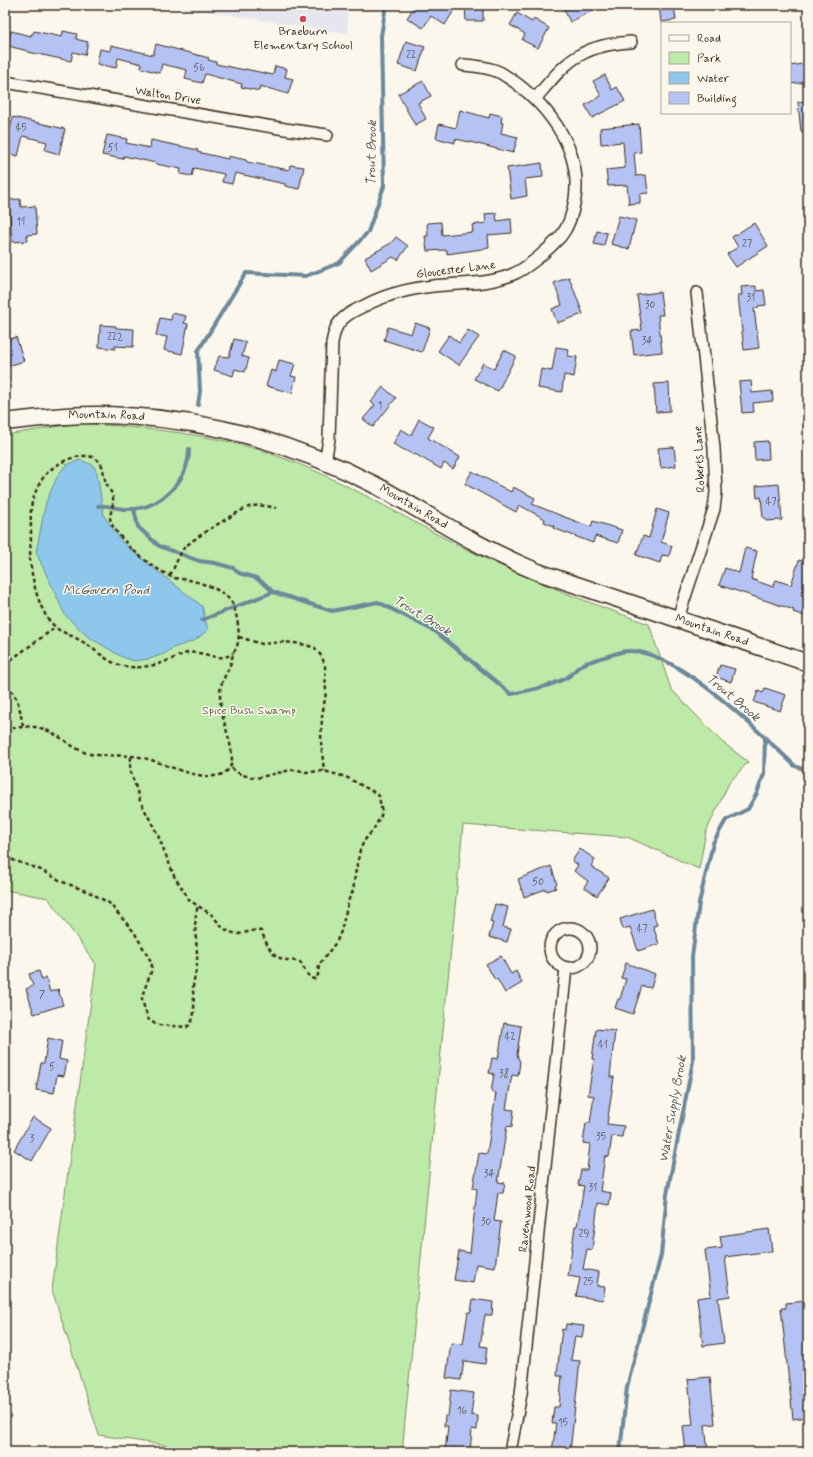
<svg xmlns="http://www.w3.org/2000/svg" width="813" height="1457" viewBox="0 0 813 1457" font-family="Mynerve,sans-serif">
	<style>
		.built { fill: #e6e7ee }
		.green { fill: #bdeaa8; stroke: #7c8a63 }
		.water { fill: #8dc7ec; stroke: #6c889a }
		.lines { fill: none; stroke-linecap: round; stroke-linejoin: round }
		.stream { stroke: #6c889a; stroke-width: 4 }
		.building { fill: #b4c3f3; stroke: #3b2a1e }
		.street-casing { stroke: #3b2a1e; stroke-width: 14 }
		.secondary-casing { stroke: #3b2a1e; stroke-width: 19 }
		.path { stroke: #3b2a1e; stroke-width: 2.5; stroke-dasharray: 4 3; stroke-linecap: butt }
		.street { stroke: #fbf7ec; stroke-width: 11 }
		.secondary { stroke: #fbf7ec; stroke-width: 16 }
		.poi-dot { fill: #d1495b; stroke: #fbf7ec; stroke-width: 1.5 }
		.labels { text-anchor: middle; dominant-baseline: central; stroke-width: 3; stroke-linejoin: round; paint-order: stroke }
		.number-label { font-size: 10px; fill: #595053 }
		.poi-label { font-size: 12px; fill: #3b2a1e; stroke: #fbf7ec }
		.street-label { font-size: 12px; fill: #3b2a1e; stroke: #fbf7ec }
		.park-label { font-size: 12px; fill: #5c5a40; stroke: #fbf7ec }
		.water-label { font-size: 13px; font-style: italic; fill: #54595c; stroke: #fbf7ec }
	</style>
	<rect width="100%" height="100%" fill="#fbf7ec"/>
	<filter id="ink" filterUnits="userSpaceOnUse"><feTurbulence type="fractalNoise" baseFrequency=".025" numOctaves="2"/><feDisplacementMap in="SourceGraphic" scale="8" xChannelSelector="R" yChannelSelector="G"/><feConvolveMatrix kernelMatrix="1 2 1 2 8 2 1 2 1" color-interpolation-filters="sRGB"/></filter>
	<g filter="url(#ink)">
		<polygon class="built" points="168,5 347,5 348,34"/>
		<path class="green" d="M 79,423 C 146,428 211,433 275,455 C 336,476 392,511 448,540 C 513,573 580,600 649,624 L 671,689 L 721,741 L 748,762 L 729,783 L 706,832 L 699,869 L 627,837 L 463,825 L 402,1452 L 208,1452 L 99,1435 L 52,1290 L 96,964 L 48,898 L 5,890 L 5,435 Z"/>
		<polygon class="water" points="80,460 93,465 97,473 104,516 122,542 151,566 202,606 208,630 194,641 173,648 164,654 149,659 134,661 122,657 87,636 65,615 36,552 46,502 58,475 66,465"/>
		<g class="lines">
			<g class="stream">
				<polyline points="198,405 200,391 198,351 246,273 306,276 339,263 368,232 384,186 381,36 386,5"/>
				<path d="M 98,506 C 107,504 116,509 125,509 C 158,511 189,482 189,449"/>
				<polyline points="134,509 138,527 159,546 199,561 215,563 233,568 239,573 256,578 266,585 273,592"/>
				<path d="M 202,620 L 273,592 L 332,611 L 378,602 L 436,632 L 511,694 C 530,690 549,687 566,678 C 572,675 575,669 580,666 C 587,661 612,655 621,652 C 669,640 761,734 795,766 L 808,771"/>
				<polyline points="620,1452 627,1387 661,1255 667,1194 693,1061 692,957 699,903 713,843 726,820 748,809 757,793 764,774 765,738"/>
			</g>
		</g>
		<g class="building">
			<polygon points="414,5 457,5 445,25 431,16 423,28 407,18 415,6"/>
			<polygon points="465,5 483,5 483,21 466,21"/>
			<polygon points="562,5 604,5 570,22"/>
			<polygon points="659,5 674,5 676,20 661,22"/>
			<polygon points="517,13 532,22 534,19 549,28 538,48 522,40 525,34 510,25"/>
			<polygon points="11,31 31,36 31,34 33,34 34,31 62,37 63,31 77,34 76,39 88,42 85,55 73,52 71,61 28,52 28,51 8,46"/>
			<polygon points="406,41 425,47 417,71 398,65"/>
			<polygon points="156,44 209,58 208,60 216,62 216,64 245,70 245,69 273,75 275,66 287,69 285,77 293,79 288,94 260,86 259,91 241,87 242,84 205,74 202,83 185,79 187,70 162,64 160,73 141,68 142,64 118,58 116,68 97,64 100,49 110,51 111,45 153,55"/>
			<polygon points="808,63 808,82 790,84 790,66"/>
			<polygon points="605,75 612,90 617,87 625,101 592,118 585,105 601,96 593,81"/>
			<polygon points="423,81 431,96 418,103 426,119 415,125 398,94"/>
			<polygon points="808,101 808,131 801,132 798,102"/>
			<polygon points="460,110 489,118 490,113 502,116 501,123 503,123 501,133 518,137 513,153 470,142 455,139 455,143 436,138 439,124 456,128"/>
			<polygon points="13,117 65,129 59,154 45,150 47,142 23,136 18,156 5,153 5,140 7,141"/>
			<polygon points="639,124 641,152 634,153 636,176 646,175 648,193 640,194 640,203 629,204 627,185 608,186 606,170 625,168 623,142 601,144 600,128"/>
			<polygon points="107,135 127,139 126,143 150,148 151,140 198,150 197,152 228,159 228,156 246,160 247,162 289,170 290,165 304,167 299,189 285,186 285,184 235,173 232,184 222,182 224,174 194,168 192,176 180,174 181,169 156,164 156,163 124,156 123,159 102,155"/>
			<polygon points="542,163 543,177 525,179 527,196 511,199 507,168"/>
			<polygon points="20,199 21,207 35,206 37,234 27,235 28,241 12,242 9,200"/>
			<polygon points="496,213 497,221 511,219 512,233 488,235 489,248 447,254 447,250 427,251 425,236 428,236 427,223 441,222 442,235 473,232 472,225 486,223 485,214"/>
			<polygon points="619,216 636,220 629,249 611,244"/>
			<polygon points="754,223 768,246 736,267 727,254 738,247 732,237"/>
			<polygon points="597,231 607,233 604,246 594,244"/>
			<polygon points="396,237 408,246 398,260 393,257 371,270 365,258 391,243"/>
			<polygon points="569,277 583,314 557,323 552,309 562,305 554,283"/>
			<polygon points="756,286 756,291 764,290 766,305 758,306 758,308 754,308 759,348 744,350 738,295 742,295 741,287"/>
			<polygon points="660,292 663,315 658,315 662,352 634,355 631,331 642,330 637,295"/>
			<polygon points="172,313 186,316 184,323 188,324 182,354 164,350 167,337 156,335 160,318 171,320"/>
			<polygon points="415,323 430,328 422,352 384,340 388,327 411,334"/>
			<polygon points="100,325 116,326 116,328 134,329 133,347 115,346 115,349 99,347"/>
			<polygon points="468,330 479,337 459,365 438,351 449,335 459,343"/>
			<polygon points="16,337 24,361 5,367 5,341"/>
			<polygon points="234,339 246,342 242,356 249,358 245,372 235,369 233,376 214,370 219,356 229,357"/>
			<polygon points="556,347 569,349 568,356 577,357 574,377 564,375 562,392 538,388 541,369 552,371"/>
			<polygon points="504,350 516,356 498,391 474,379 483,363 494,369"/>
			<polygon points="279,360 295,364 291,376 296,377 292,393 266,386 271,370 276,372"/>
			<polygon points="751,381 752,393 772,391 773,401 753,403 754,412 742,413 739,382"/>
			<polygon points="669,383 670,411 656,412 654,384"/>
			<polygon points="383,387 396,398 373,427 363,419 375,405 371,402"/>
			<polygon points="419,419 434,427 428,438 460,457 453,469 444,463 441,469 415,454 414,455 393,444 401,429 411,435"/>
			<polygon points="768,441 769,459 755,460 754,442"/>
			<polygon points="674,447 676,466 661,468 658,448"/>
			<polygon points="472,471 511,492 513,487 535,498 532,504 562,516 591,527 593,521 622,530 618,543 595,536 593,543 553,528 554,526 544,522 545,519 519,505 516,512 465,484"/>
			<polygon points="779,484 782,520 766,521 766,518 763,518 761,497 757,498 756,486"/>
			<polygon points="657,509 669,513 661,542 672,546 669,556 662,555 660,563 636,555 643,536 649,538"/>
			<polygon points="745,548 757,551 751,579 773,587 776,580 791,585 799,560 808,563 808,573 801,595 808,597 808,617 793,612 794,610 719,585 725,568 739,573"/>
			<polygon points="720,665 735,669 731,682 716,677"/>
			<polygon points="765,688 786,695 780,711 754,702 758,691 763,693"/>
			<polygon points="580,849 595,859 591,866 609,878 597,896 584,887 588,881 574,871 578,865 572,861"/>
			<polygon points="551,866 557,884 555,885 556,888 547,891 546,889 524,897 518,879"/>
			<polygon points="495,904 508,907 503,927 511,929 507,942 489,937 493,923 490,922"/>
			<polygon points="652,909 657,925 653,926 659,944 638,951 630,927 623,929 620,919"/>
			<polygon points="501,956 511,974 516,971 522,983 505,993 497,979 495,980 486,964"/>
			<polygon points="626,963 655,974 651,988 642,986 633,1014 615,1008 618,999 620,999 626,979 621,978"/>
			<polygon points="39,971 42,980 46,978 50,992 58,989 63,1005 34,1014 26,989 33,986 29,974"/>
			<polygon points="504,1023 521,1026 517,1055 520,1062 518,1076 512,1075 506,1109 514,1110 512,1127 507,1126 498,1182 505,1183 503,1193 498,1193 494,1221 501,1222 495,1267 476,1264 473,1283 454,1280 459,1251 470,1253 477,1189 473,1188 479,1153 487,1154 496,1093 491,1092 494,1074 489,1073 492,1058 498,1059"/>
			<polygon points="596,1029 615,1031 610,1077 614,1077 607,1124 624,1126 622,1137 612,1136 609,1157 605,1156 600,1191 611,1193 609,1205 598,1203 592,1250 587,1249 583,1269 599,1272 597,1286 605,1287 603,1300 576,1296 580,1278 568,1276 575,1226 577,1226 584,1186 578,1185 581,1170 587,1170 590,1144 583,1143 586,1123 590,1123 594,1096 588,1095 594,1059 592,1059"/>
			<polygon points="48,1038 62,1041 59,1059 67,1061 64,1076 57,1075 54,1093 36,1090 41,1063 44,1063"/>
			<polygon points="33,1117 51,1128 32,1161 14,1150"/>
			<polygon points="769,1229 772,1251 725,1257 730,1296 718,1298 724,1343 703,1346 697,1298 711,1296 705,1250 722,1248 720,1236"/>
			<polygon points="473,1299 493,1302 492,1315 485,1315 480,1346 487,1347 485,1364 464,1361 461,1380 446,1378 451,1343 463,1344 468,1312 471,1312"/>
			<polygon points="808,1301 808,1417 793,1419 781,1308 786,1308 786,1303"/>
			<polygon points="566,1324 584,1326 582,1337 575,1336 571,1360 580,1361 570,1452 552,1452 556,1423 552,1423 554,1407 559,1407 562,1376 557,1376 560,1345 562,1329 565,1330"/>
			<polygon points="710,1377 715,1424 705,1425 708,1452 686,1452 683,1426 693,1425 688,1379"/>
			<polygon points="451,1390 474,1393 471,1415 478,1416 477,1430 472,1429 470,1452 445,1452 448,1426 444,1426 445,1416 448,1416"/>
		</g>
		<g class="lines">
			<g class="street-casing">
				<g id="street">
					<polyline points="5,82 285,129 327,135"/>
					<path d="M 535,99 C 548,84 562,65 580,55 C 595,46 614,43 631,42"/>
					<path d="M 325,462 L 329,439 L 332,343 C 333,338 334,333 336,328 C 341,317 353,311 364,306 C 386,294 408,289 433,286 C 459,283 486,285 511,275 C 527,269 549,249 561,236 C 569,226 573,212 575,199 C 583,147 544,99 501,73 C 489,67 475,66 463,65"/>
					<polyline points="678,618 714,509 716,492 714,448 697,293"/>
					<circle cx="570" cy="948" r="20"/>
					<polyline points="510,1452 521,1394 566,968"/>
				</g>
			</g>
			<g class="secondary-casing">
				<g id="secondary">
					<path id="s1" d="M 5,422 C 45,417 85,413 126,416 C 212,420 298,445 375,485 C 409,503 441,524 475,542 C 495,553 516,563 538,572 L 808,663"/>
				</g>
			</g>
			<g class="path">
				<path d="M 170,575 C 175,567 179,554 184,548 C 192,539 238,511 249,507 C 258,504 268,506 276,508"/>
				<polyline points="239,637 262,644 283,642 295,643 306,645 315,648 322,657 325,666 326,692 322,717 321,741 324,771"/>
				<polyline points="5,664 56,627"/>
				<path d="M 5,685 C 20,697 19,708 23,726"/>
				<path d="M 5,730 C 32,724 41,725 64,740 C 71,745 78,750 86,753 C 105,758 125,753 144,758 C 163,762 210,788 228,770 C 237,761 228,737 225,725 C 222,715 220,705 220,694 C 220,682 226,676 230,665 C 233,657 230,663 233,655 C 235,647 234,654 237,646 C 241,636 237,614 233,605 C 227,591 203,583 189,580 C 184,579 178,579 174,578 C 160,572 138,556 127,544 C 122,538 115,531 111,523 C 108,515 114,507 113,498 C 112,491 106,486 105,479 C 103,475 104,468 101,464 C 90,446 56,462 46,474 C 40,481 35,492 32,502 C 30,512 31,523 31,533 C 31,542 30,551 30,559 C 32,579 37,602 48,619 C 51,623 55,627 59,630 C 67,634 75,637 83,642 C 95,649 108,663 123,666 C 137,669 156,666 169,660 C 176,658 181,654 188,653 C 206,650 218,664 233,653"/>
				<path d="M 131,757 L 130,769 L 140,801 L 157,833 L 175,878 L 182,888 L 189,900 L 212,915 L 222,927 L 229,932 L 239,934 L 256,930 L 261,931 C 266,941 269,953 280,958 C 286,961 294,960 300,962 L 310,978 L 315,979 L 318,975 L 319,965 L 337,941 L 341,931 L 349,899 L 353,891 L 355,875 L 360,850 L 364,841 L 373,830 L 380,818 L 382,813 L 379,796 L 372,791 L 346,777 L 324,771 L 305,772 L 298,770 L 291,770 L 256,778 L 242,775 L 235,771 L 231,767"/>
				<path d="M 5,857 L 41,870 L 63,882 L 91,893 L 109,903 L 134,932 L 152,963 L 151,972 L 142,996 L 142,1000 L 148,1019 L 157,1025 L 187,1027 C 198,1019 193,1000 193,989 C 193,981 196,973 197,964 C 198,944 192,925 198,906"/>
			</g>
			<use href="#street" class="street"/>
			<use href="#secondary" class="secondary"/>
		</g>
	</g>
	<circle class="poi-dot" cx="303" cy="19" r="4"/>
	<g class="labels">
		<g class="number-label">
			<text x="411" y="55">22</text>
			<text x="199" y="68">56</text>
			<text x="21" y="128">45</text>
			<text x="113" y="148">51</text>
			<text x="21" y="222">11</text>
			<text x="747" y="244">27</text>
			<text x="751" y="298">31</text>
			<text x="650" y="305">30</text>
			<text x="115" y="337">222</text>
			<text x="647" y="341">34</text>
			<text x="380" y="406">1</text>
			<text x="771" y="502">47</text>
			<text x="538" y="882">50</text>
			<text x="642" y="929">47</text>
			<text x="42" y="995">7</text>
			<text x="510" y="1037">42</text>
			<text x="603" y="1045">41</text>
			<text x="52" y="1067">5</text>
			<text x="504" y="1074">38</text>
			<text x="601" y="1137">35</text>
			<text x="32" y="1139">3</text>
			<text x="489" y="1174">34</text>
			<text x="593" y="1188">31</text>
			<text x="486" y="1222">30</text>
			<text x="584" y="1234">29</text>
			<text x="588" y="1282">25</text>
			<text x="462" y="1411">16</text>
			<text x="563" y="1423">15</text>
		</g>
		<g class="poi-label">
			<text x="303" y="32">Braeburn<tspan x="303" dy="14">Elementary School</tspan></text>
		</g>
		<g class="street-label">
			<text transform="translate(168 96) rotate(9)">Walton Drive</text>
			<text transform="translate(456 270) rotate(-7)">Gloucester Lane</text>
			<text stroke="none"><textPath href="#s1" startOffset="102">Mountain Road</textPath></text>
			<text transform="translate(700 459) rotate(-93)">Roberts Lane</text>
			<text stroke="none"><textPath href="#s1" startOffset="426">Mountain Road</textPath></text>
			<text stroke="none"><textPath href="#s1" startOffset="750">Mountain Road</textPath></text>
			<text transform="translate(528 1209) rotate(-84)">Ravenwood Road</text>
		</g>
		<g class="park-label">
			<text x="249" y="711">Spice Bush Swamp</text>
		</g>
		<g class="water-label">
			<text transform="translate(372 153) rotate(-89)">Trout Brook</text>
			<text x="106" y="590">McGovern Pond</text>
			<text transform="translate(422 616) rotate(31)">Trout Brook</text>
			<text transform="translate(733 698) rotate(40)">Trout Brook</text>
			<text transform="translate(673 1109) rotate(-80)">Water Supply Brook</text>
		</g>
	</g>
	<rect width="813" height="1457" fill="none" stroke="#fbf7ec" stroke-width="20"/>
	<rect x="10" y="10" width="793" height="1437" fill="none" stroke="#3b2a1e" stroke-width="1.5" filter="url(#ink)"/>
	<rect x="661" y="22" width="130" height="92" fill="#fbf7ec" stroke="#aea59a"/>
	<rect x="669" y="35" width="20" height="6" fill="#fbf7ec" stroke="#aea59a"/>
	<text x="697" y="42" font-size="12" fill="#3b2a1e">Road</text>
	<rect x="669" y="52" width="20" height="12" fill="#bdeaa8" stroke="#aea59a"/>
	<text x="697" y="62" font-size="12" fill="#3b2a1e">Park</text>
	<rect x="669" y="72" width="20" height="12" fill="#8dc7ec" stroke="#aea59a"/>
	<text x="697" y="82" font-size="12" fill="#3b2a1e">Water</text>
	<rect x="669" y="92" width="20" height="12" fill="#b4c3f3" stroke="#aea59a"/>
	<text x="697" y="102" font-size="12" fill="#3b2a1e">Building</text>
</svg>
